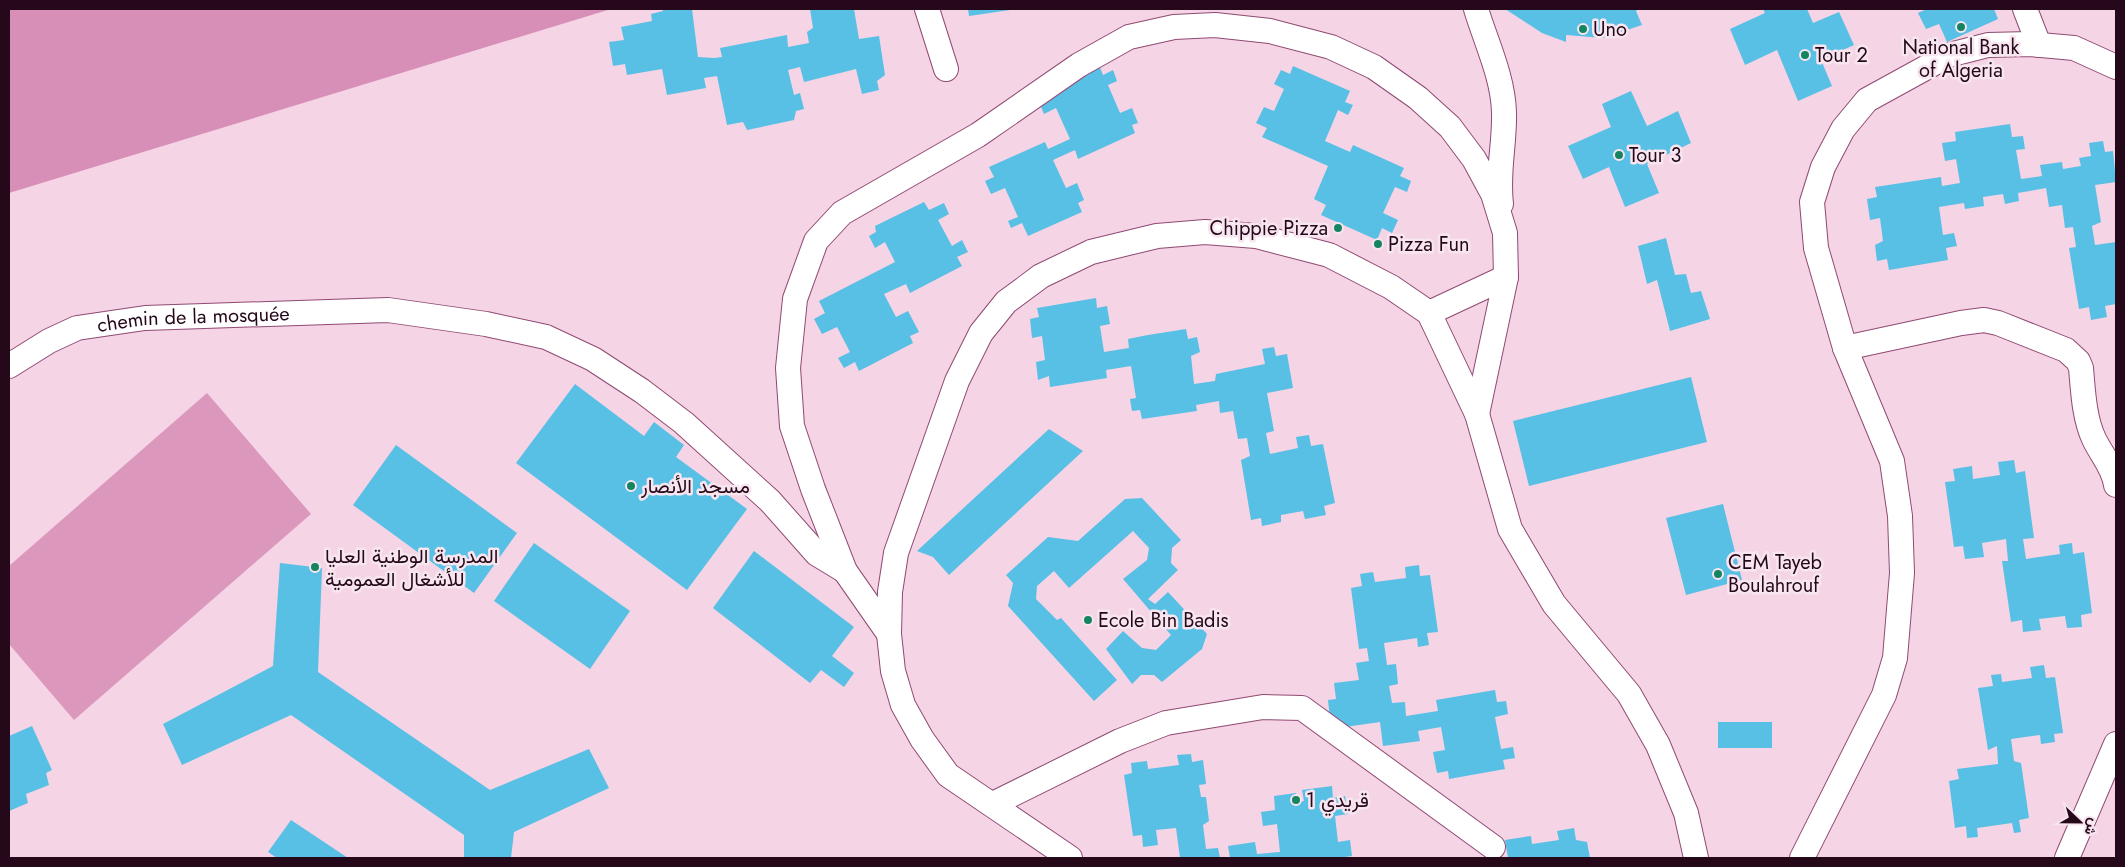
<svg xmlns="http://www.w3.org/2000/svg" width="2125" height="867" viewBox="0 0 2125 867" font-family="Jost,Vazirmatn,sans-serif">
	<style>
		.green { fill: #dc97bd }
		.forest { fill: #d88fb7 }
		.building { fill: #58bfe5 }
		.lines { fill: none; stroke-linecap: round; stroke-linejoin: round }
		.minor-casing { stroke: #904973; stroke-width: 26 }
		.minor { stroke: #fff; stroke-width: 24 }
		.poi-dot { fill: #158461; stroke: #f7e6ef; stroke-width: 2 }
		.labels { text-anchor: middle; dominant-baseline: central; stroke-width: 5; stroke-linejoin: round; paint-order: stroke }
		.poi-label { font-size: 20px; fill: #25081a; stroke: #f7e6ef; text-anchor: start }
		.street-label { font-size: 20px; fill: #25081a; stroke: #f7e6ef }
	</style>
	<rect width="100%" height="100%" fill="#f5d4e5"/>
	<polygon class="green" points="207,393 311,514 74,720 9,644 9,566"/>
	<polygon class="forest" points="9,9 611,9 9,193"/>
	<g class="building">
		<polygon points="663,9 692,9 698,57 714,58 722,57 720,48 787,35 788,47 809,43 807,32 813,28 810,9 854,9 859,39 879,36 885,75 877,81 879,90 862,94 856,69 804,82 800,67 788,70 794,95 800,93 804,109 796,111 794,120 747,130 743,122 727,125 717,76 704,78 706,88 667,95 662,69 627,75 625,64 613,66 609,42 624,40 621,27 652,21 651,14 663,11"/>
		<polygon points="968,9 1010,9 1010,10 969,16"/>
		<polygon points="1505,9 1638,9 1636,11 1642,25 1603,38 1566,35 1566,42 1542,33"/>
		<polygon points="1763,9 1807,9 1813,23 1839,12 1854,45 1821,60 1832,86 1798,101 1777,50 1745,65 1730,29 1765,13"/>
		<polygon points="1927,9 1994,9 1998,19 1947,42 1939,24 1926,29 1918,13"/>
		<polygon points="1099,65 1103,75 1113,70 1117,81 1108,85 1120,113 1132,108 1138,123 1132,125 1135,133 1078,159 1075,150 1053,160 1066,188 1077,183 1084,200 1078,203 1082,212 1028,236 1022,223 1011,228 1008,221 1018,217 1005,188 991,194 985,181 994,177 989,167 1045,142 1048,149 1070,139 1056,108 1044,114 1039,102"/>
		<polygon points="1293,66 1350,91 1345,102 1353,105 1348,115 1338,110 1325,141 1350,152 1353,145 1404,168 1400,176 1411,181 1407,192 1395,187 1383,213 1398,220 1392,233 1382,228 1377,240 1321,215 1326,205 1314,199 1328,166 1262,137 1267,128 1256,123 1264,107 1274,111 1284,89 1274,84 1281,70 1290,74"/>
		<polygon points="1631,91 1647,126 1678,111 1691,143 1647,164 1659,193 1625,207 1609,167 1583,179 1568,146 1611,127 1602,104"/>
		<polygon points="2010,124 2012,137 2023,136 2025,149 2016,150 2021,179 2042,176 2040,165 2062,162 2063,169 2081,166 2079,158 2091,156 2089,143 2103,141 2105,152 2113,151 2116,182 2095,185 2101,222 2092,226 2095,245 2116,242 2116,304 2105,306 2107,317 2091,320 2089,307 2079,309 2069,248 2076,247 2073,227 2065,228 2062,205 2049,207 2046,188 2018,193 2019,201 2005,204 2003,194 1983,197 1984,206 1965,209 1964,203 1939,207 1943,235 1954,233 1957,246 1946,248 1948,260 1889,270 1887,259 1877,261 1875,245 1883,241 1880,218 1870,220 1867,199 1877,197 1875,187 1941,177 1942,186 1960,183 1956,159 1945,161 1942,143 1956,141 1955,132"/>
		<polygon points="924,202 929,210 944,203 949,214 938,220 952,246 962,240 968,252 957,257 962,266 910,293 906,284 884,294 896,317 908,311 919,332 910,336 913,343 859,371 855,362 844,368 838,358 850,352 837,327 822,334 814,319 825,313 819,301 895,262 885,242 875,248 869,236 876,232 875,226"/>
		<polygon points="1666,238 1675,275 1686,274 1691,293 1701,291 1710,319 1670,331 1657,280 1647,284 1638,246"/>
		<polygon points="1096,298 1097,308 1107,306 1110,324 1100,326 1104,352 1129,348 1128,339 1148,335 1186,329 1188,339 1197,337 1200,352 1191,356 1194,384 1215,381 1216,374 1265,364 1262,349 1274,347 1276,356 1287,354 1293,388 1267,393 1274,431 1266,433 1270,454 1298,448 1296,437 1309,435 1311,446 1323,444 1335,503 1324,506 1326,515 1305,519 1303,511 1281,515 1281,522 1262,526 1261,518 1251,520 1241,460 1250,456 1247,438 1238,439 1233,411 1220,413 1219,401 1196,405 1197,411 1142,419 1140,410 1132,411 1130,399 1136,398 1131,366 1106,370 1107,378 1050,387 1049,376 1038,380 1036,362 1045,360 1042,336 1032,338 1030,319 1039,317 1037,308"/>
		<polygon points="1691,377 1707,442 1529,486 1513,421"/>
		<polygon points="575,384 644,436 654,422 684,445 676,457 747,509 687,590 516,463"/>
		<polygon points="1049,429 1083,451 949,575 933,557 917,551"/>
		<polygon points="396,445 517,533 474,593 353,505"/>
		<polygon points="2014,460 2016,473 2025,471 2034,538 2023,539 2026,559 2060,554 2059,545 2072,543 2073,554 2084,552 2092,613 2081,615 2082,627 2067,628 2065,616 2039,619 2041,630 2023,632 2022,620 2011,622 2002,561 2008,561 2006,539 1982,543 1984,557 1965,559 1963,546 1954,547 1945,482 1955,481 1953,469 1972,466 1973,479 2000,475 1998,462"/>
		<polygon points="1142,498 1181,540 1172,548 1171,563 1178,570 1148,599 1155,604 1168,592 1207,634 1202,649 1162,682 1154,675 1141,675 1132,684 1106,649 1123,631 1142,648 1156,650 1171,635 1123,579 1147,560 1149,548 1133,531 1069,588 1054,571 1037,586 1036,599 1057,620 1061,618 1117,680 1094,701 1008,606 1013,583 1006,575 1048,537 1078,541 1125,499"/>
		<polygon points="1723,504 1742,580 1686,595 1666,518"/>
		<polygon points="534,543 630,611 590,669 494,601"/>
		<polygon points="754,551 854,627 832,656 854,673 844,687 821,670 810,683 713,608"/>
		<polygon points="280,563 322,568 318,672 490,790 589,749 609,788 514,832 511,858 464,858 464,835 291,715 182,765 163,724 273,666"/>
		<polygon points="1419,565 1420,576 1430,575 1438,632 1427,633 1429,645 1418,647 1417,638 1384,643 1387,665 1396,664 1398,684 1389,686 1392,703 1405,702 1406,716 1438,711 1436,700 1495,690 1497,702 1506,701 1508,714 1495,717 1501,749 1513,747 1515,758 1503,760 1505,769 1449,779 1448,771 1437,773 1433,752 1445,750 1441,727 1418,731 1420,741 1383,746 1380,722 1331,729 1328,700 1336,699 1334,683 1359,680 1356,663 1369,661 1367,648 1359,649 1351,588 1362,586 1360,574 1373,572 1375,582 1406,578 1405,567"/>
		<polygon points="2044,665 2046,678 2055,677 2063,733 2054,734 2055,742 2041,744 2040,735 2011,739 2014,761 2021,763 2029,818 2019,820 2021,832 2014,833 2012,823 1977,828 1978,837 1967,838 1966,826 1955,828 1949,781 1959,779 1957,769 1998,764 1997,746 1988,750 1978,688 1993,686 1991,675 2001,674 2002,682 2032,678 2030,667"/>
		<rect x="1718" y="722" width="54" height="26"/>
		<polygon points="32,726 52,770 46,773 49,785 26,794 28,803 9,811 9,736"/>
		<polygon points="1191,754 1192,762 1203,760 1206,784 1199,785 1201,797 1206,797 1209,821 1203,825 1206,849 1218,848 1220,858 1180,858 1176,828 1156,830 1158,845 1143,847 1142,835 1133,836 1124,775 1132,773 1131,763 1147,761 1148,769 1179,765 1177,755"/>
		<polygon points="1332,786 1333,798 1345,796 1348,814 1335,816 1338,842 1350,840 1352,856 1338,858 1230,858 1228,846 1255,842 1257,854 1280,852 1277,824 1263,826 1261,812 1275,810 1274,796 1296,793 1297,802 1304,801 1302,790"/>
		<polygon points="291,820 348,858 277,858 268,852"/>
		<polygon points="1574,828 1576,840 1587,842 1590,858 1508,858 1505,840 1531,836 1532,844 1559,840 1557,831"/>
	</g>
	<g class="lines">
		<g class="minor-casing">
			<g id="minor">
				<polyline points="927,9 946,69"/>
				<path d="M 1476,9 C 1486,42 1503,77 1504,112 C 1505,144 1497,171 1501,204"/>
				<polyline points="2025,9 2039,45"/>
				<polyline points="1429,313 1506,277"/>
				<path d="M 1845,348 L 1961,323 L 1984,320 L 1998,323 L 2066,350 L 2078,361 L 2081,368 C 2083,390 2084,418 2094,439 C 2101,454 2114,468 2116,485"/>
				<path id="s1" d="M 9,366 L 49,341 L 77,328 L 145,318 L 388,310 L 486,324 L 546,337 L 593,359 L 642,391 L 684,423 L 770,501 L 817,554 L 845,571"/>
				<polyline points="889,634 845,571 813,489 792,426 788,368 795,299 816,241 842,213 978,135 1079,65 1129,37 1174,27 1215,25 1270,31 1331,47 1374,67 1418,98 1450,127 1474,159 1493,194 1505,233 1506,277 1477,414"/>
				<polyline points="993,804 1120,741 1166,723 1263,707 1302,708 1493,847"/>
				<polyline points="1070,858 948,775 922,739 903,705 893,671 889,634 890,592 896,553 957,381 981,333 1006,302 1041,276 1091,252 1157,236 1205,232 1256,236 1329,255 1391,287 1429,313 1477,414 1510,529 1554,604 1629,694 1658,745 1686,813 1696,858"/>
				<polyline points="1802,858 1884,695 1895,658 1902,573 1900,516 1892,461 1845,348 1816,248 1812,202 1823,167 1843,129 1867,100 1949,55 1988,45 2030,44 2074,48 2116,67"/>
				<polyline points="2067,858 2116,744"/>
			</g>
		</g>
		<use href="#minor" class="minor"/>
	</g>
	<g class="poi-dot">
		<circle cx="1961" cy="27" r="5"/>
		<circle cx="1583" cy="29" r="5"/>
		<circle cx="1805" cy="55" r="5"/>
		<circle cx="1619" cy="155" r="5"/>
		<circle cx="1338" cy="228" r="5"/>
		<circle cx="1378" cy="244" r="5"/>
		<circle cx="631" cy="486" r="5"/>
		<circle cx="315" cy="567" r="5"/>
		<circle cx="1718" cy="574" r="5"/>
		<circle cx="1088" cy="620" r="5"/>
		<circle cx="1296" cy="800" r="5"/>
	</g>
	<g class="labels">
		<g class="poi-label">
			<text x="1593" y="29">Uno</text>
			<text x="1961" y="47" text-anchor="middle">National Bank<tspan x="1961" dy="23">of Algeria</tspan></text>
			<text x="1815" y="55">Tour 2</text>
			<text x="1629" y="155">Tour 3</text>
			<text x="1328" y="228" text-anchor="end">Chippie Pizza</text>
			<text x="1388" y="244">Pizza Fun</text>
			<text x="641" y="486">مسجد الأنصار</text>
			<text x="325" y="556">المدرسة الوطنية العليا<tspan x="325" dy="23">للأشغال العمومية</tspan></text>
			<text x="1728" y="562">CEM Tayeb<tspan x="1728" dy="23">Boulahrouf</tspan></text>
			<text x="1098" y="620">Ecole Bin Badis</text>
			<text x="1306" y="800">قريدي 1</text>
		</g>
		<g class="street-label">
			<text stroke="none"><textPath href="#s1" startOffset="195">chemin de la mosquée</textPath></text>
		</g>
	</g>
	<rect width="2125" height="867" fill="none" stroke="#25081a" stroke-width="20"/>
	<g transform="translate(2080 822) rotate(112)" stroke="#f7e6ef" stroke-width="4" paint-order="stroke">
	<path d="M0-4L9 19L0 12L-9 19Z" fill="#25081a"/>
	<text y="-8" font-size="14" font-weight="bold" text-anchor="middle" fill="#25081a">ش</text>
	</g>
</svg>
